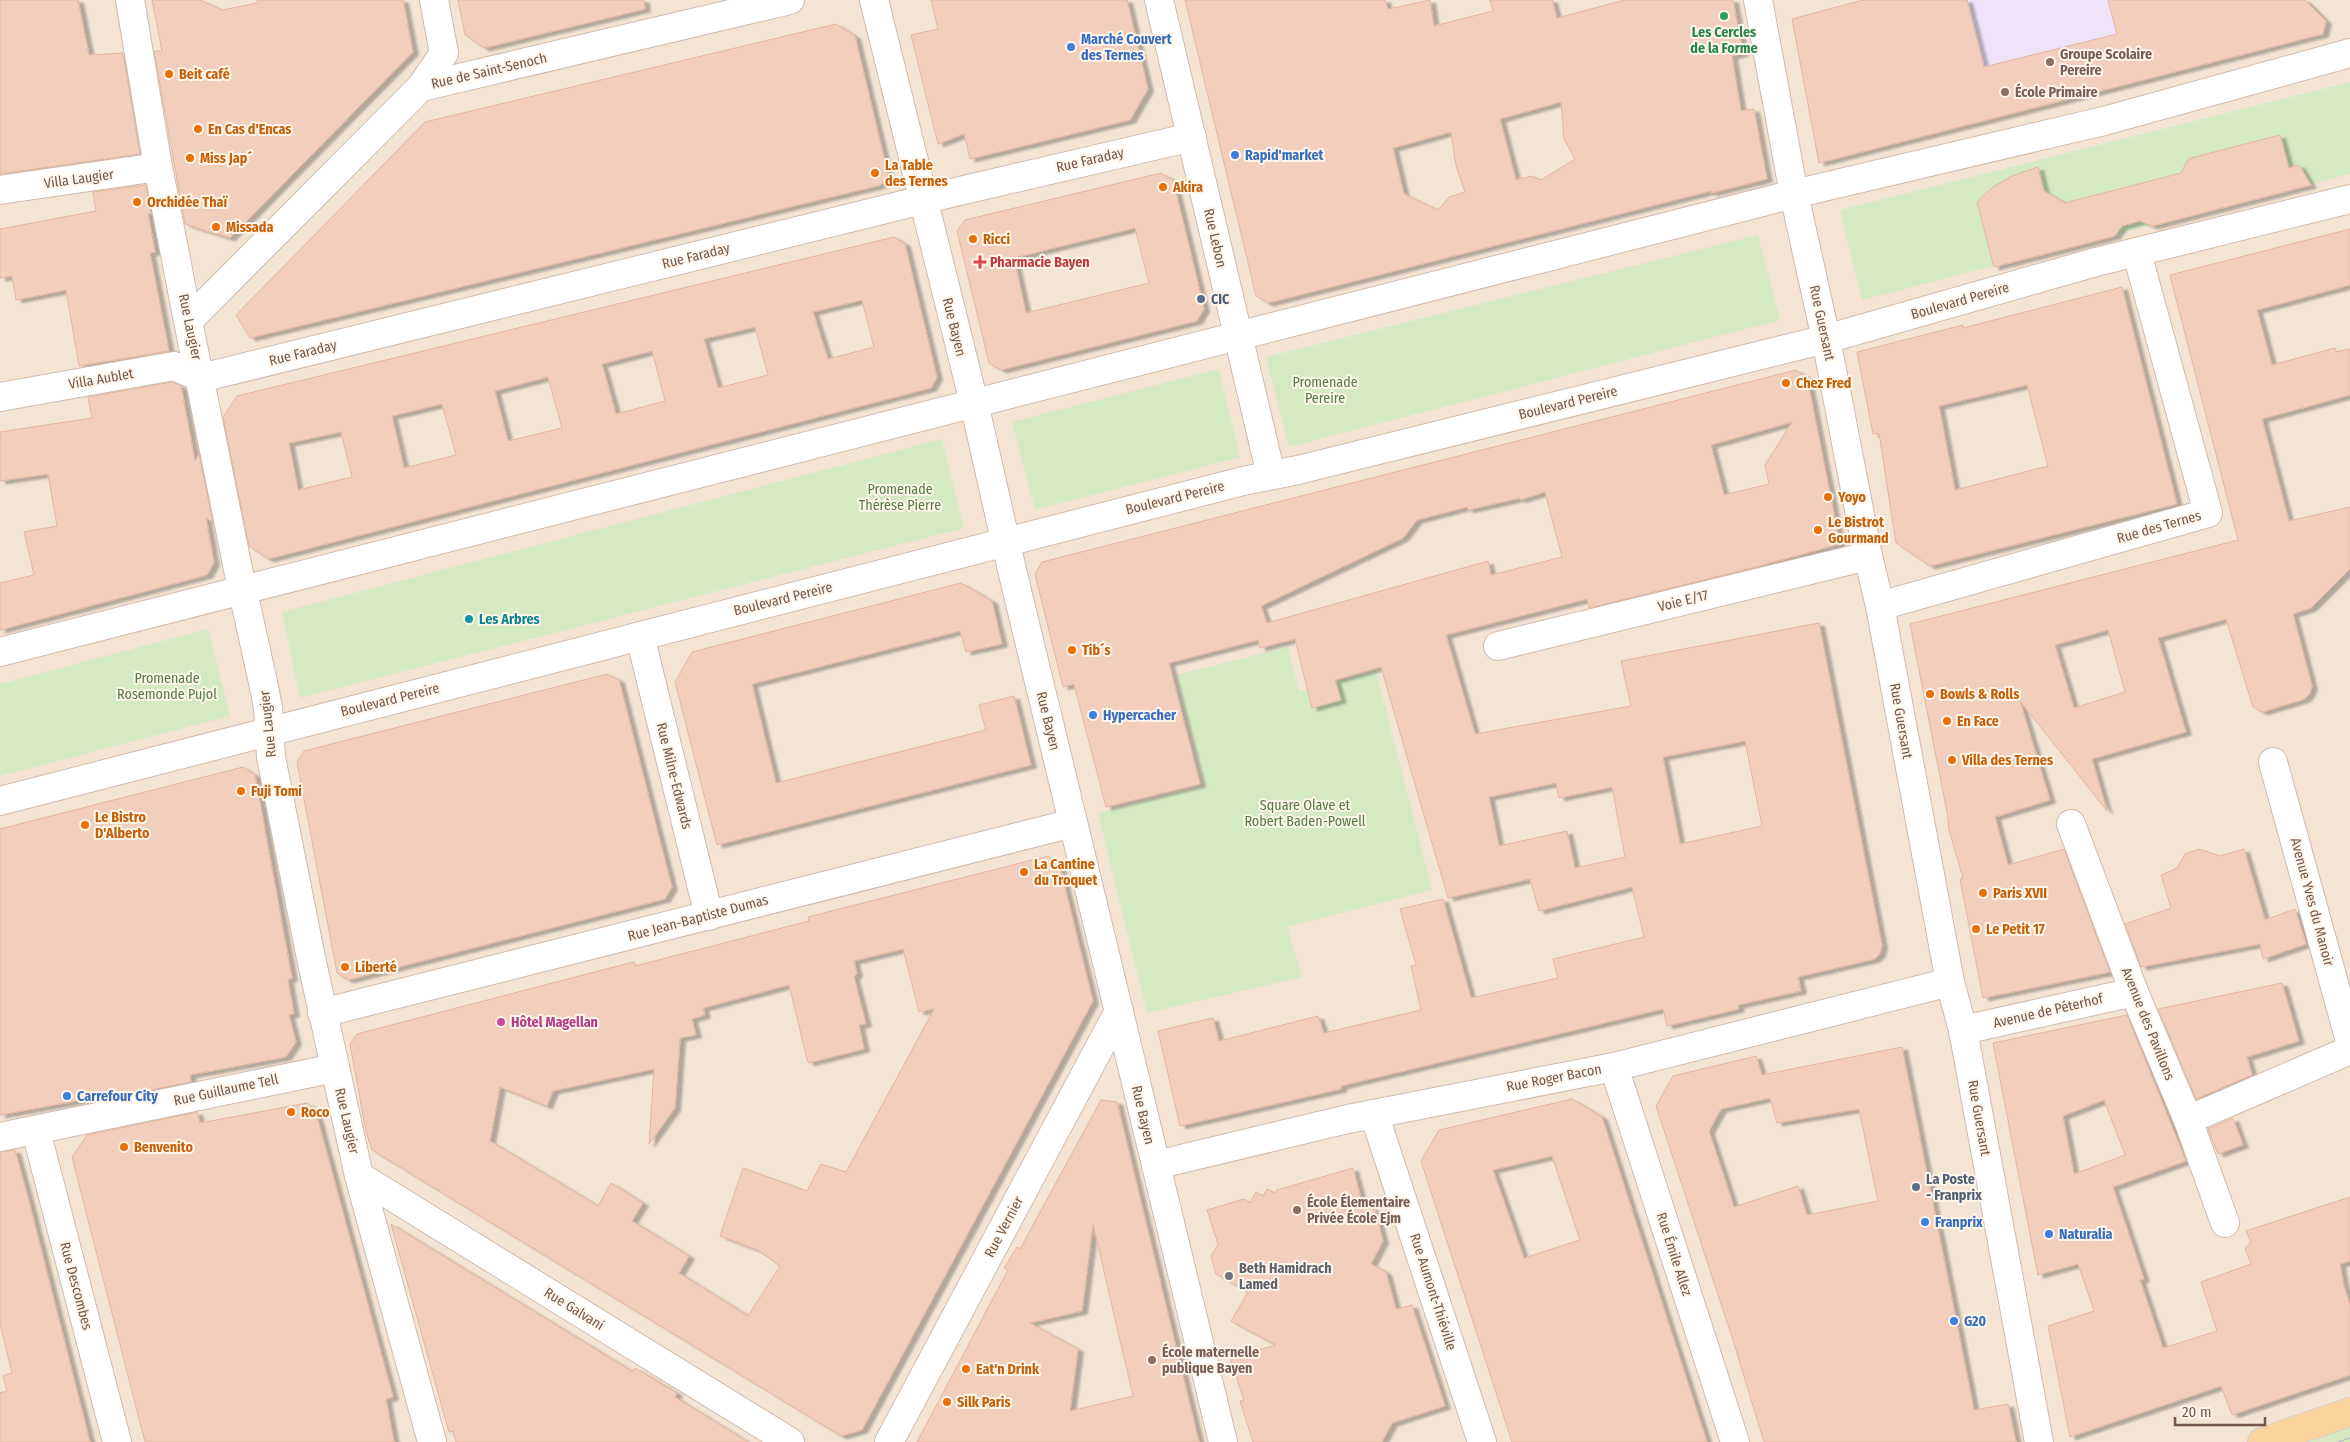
<svg xmlns="http://www.w3.org/2000/svg" width="2350" height="1442" viewBox="0 0 2350 1442" font-family="'Fira Sans Condensed',sans-serif">
	<style>
		.residential { fill: #f4e4d4 }
		.education { fill: #efe2f9 }
		.green { fill: #d5eac3 }
		.building { fill: #f2cfbd; stroke: #e4b59d; fill-rule: evenodd; filter: url(#shadow) }
		.lines { fill: none; stroke-linecap: round; stroke-linejoin: round }
		.street-casing { stroke: #d0bbae; stroke-width: 30 }
		.secondary-casing { stroke: #d3bbac; stroke-width: 30 }
		.primary-casing { stroke: #d8d0cc; stroke-width: 30 }
		.street { stroke: #fff; stroke-width: 28 }
		.secondary { stroke: #fff; stroke-width: 28 }
		.primary { stroke: #fad39e; stroke-width: 28 }
		.tram { stroke: #b4a3c6; stroke-width: 1 }
		.leisure-dot { fill: #2e9e5b; stroke: #fff6eb; stroke-width: 2 }
		.shop-dot { fill: #3f7fe0; stroke: #fff6eb; stroke-width: 2 }
		.education-dot { fill: #8d6e63; stroke: #fff6eb; stroke-width: 2 }
		.food-dot { fill: #e8710a; stroke: #fff6eb; stroke-width: 2 }
		.health-dot { fill: #e0444e; stroke: #fff6eb; stroke-width: 2 }
		.service-dot { fill: #5c6f8a; stroke: #fff6eb; stroke-width: 2 }
		.culture-dot { fill: #0f9aa8; stroke: #fff6eb; stroke-width: 2 }
		.hotel-dot { fill: #d1479c; stroke: #fff6eb; stroke-width: 2 }
		.worship-dot { fill: #6b7280; stroke: #fff6eb; stroke-width: 2 }
		.labels { text-anchor: middle; dominant-baseline: central; stroke-width: 4; stroke-linejoin: round; paint-order: stroke }
		.leisure-label { font-size: 14px; font-weight: bold; fill: #27864d; stroke: #fff6eb }
		.shop-label { font-size: 14px; font-weight: bold; fill: #366cbe; stroke: #fff6eb; text-anchor: start }
		.education-label { font-size: 14px; font-weight: bold; fill: #785e54; stroke: #fff6eb; text-anchor: start }
		.street-label { font-size: 14px; fill: #75574a; stroke: #fff6eb }
		.food-label { font-size: 14px; font-weight: bold; fill: #c56008; stroke: #fff6eb; text-anchor: start }
		.health-label { font-size: 14px; font-weight: bold; fill: #be3a42; stroke: #fff6eb; text-anchor: start }
		.service-label { font-size: 14px; font-weight: bold; fill: #4e5e75; stroke: #fff6eb; text-anchor: start }
		.park-label { font-size: 14px; fill: #557b42; stroke: #fff6eb }
		.culture-label { font-size: 14px; font-weight: bold; fill: #0d838f; stroke: #fff6eb; text-anchor: start }
		.hotel-label { font-size: 14px; font-weight: bold; fill: #b23c85; stroke: #fff6eb; text-anchor: start }
		.worship-label { font-size: 14px; font-weight: bold; fill: #5b616d; stroke: #fff6eb; text-anchor: start }
	</style>
	<defs>
		<filter id="shadow"><feDropShadow dx="5.5" dy="3" stdDeviation="1" flood-color="#0004"/></filter>
	</defs>
	<rect width="100%" height="100%" fill="#fcf2e5"/>
	<rect class="residential" x="0" y="0" width="2350" height="1442"/>
	<polygon class="education" points="1899,0 2124,0 2185,69 1936,133"/>
	<g class="green">
		<polygon points="2350,82 2350,174 1862,300 1840,210"/>
		<polygon points="1758,235 1780,320 1289,447 1266,357"/>
		<polygon points="1219,369 1240,457 1035,510 1012,422"/>
		<polygon points="942,439 964,528 300,698 282,612"/>
		<polygon points="208,629 230,716 0,776 0,684"/>
		<polygon points="1288,647 1299,691 1376,671 1432,890 1287,927 1302,977 1147,1013 1098,813 1205,786 1176,675"/>
		<polygon points="2350,1420 2350,1442 2285,1442"/>
	</g>
	<g class="building">
		<polygon points="0,0 78,0 89,55 123,53 140,154 0,174"/>
		<polygon points="152,0 200,0 222,10 258,3 257,0 403,0 413,52 230,238 185,224 154,51 162,51"/>
		<polygon points="458,0 644,0 645,9 484,48 465,35"/>
		<polygon points="931,0 1127,0 1148,89 1130,120 970,159 964,134 938,144 911,35 938,29"/>
		<path d="M 1185,0 L 1385,0 L 1388,9 L 1430,0 L 1434,26 L 1493,11 L 1490,0 L 1552,0 L 1557,18 L 1625,0 L 1733,0 L 1743,53 L 1732,56 L 1741,111 L 1754,109 L 1767,179 L 1711,193 L 1711,191 L 1268,303 L 1256,296 ZM 1561,102 L 1564,139 L 1575,159 L 1541,180 L 1532,176 L 1516,180 L 1500,119 ZM 1451,132 L 1456,166 L 1465,192 L 1449,197 L 1438,210 L 1404,194 L 1393,148 Z"/>
		<polygon points="1863,0 1967,0 1984,67 2117,34 2108,0 2305,0 2326,21 2323,34 1819,163 1792,19"/>
		<polygon points="836,24 855,36 888,174 881,185 250,338 236,315 425,122"/>
		<polygon points="2280,135 2289,168 2299,165 2311,185 2152,226 2140,221 2122,226 2115,236 1994,267 1977,202 1993,187 2012,176 2038,167 2044,191 2065,203 2181,173 2187,161 2191,158"/>
		<path d="M 1161,173 L 1173,180 L 1193,262 L 1204,309 L 1197,321 L 1001,370 L 989,363 L 957,231 L 965,220 ZM 1135,228 L 1149,283 L 1026,313 L 1014,258 Z"/>
		<polygon points="146,185 151,214 148,213 155,252 150,253 169,351 79,366 66,290 16,300 12,276 0,278 0,229 96,211 93,192"/>
		<path d="M 2350,229 L 2350,285 L 2257,310 L 2272,365 L 2335,348 L 2336,352 L 2350,349 L 2350,395 L 2262,419 L 2289,521 L 2350,507 L 2350,569 L 2311,608 L 2293,614 L 2312,686 L 2310,693 L 2305,699 L 2262,712 L 2253,707 L 2226,619 L 2158,638 L 2186,732 L 2092,759 L 2107,811 L 2020,701 L 2050,800 L 1995,817 L 2008,865 L 2064,849 L 2110,972 L 1983,998 L 1960,879 L 1963,878 L 1949,830 L 1947,812 L 1910,624 L 2238,540 L 2170,275 ZM 2108,630 L 2125,692 L 2074,708 L 2055,645 Z"/>
		<path d="M 894,237 L 905,244 L 929,344 L 937,377 L 931,388 L 268,559 L 249,546 L 223,417 L 237,396 ZM 862,300 L 874,347 L 828,359 L 813,312 ZM 755,327 L 768,375 L 718,388 L 704,339 ZM 652,351 L 665,401 L 616,414 L 602,364 ZM 548,377 L 562,428 L 508,441 L 495,391 ZM 442,404 L 456,455 L 404,468 L 392,416 ZM 341,432 L 352,477 L 298,490 L 289,443 Z"/>
		<path d="M 2122,287 L 2177,504 L 1930,566 L 1896,543 L 1879,433 L 1873,434 L 1857,352 L 1963,325 L 1963,328 ZM 2027,385 L 2048,466 L 1955,490 L 1939,406 Z"/>
		<path d="M 1796,370 L 1807,377 L 1840,544 L 1748,569 L 1589,608 L 1587,599 L 1446,635 L 1475,734 L 1631,706 L 1621,661 L 1819,623 L 1882,945 L 1880,954 L 1875,959 L 1798,977 L 1801,991 L 1738,1005 L 1739,1009 L 1667,1026 L 1663,1009 L 1341,1086 L 1341,1089 L 1180,1126 L 1158,1031 L 1213,1018 L 1219,1041 L 1318,1016 L 1324,1033 L 1421,1010 L 1411,966 L 1416,965 L 1400,909 L 1443,899 L 1471,998 L 1558,978 L 1553,959 L 1644,937 L 1632,887 L 1539,911 L 1530,879 L 1448,898 L 1381,667 L 1335,680 L 1341,700 L 1312,708 L 1295,639 L 1260,648 L 1258,640 L 1169,663 L 1200,784 L 1106,807 L 1074,684 L 1063,687 L 1035,574 L 1042,562 ZM 1792,422 L 1765,465 L 1769,484 L 1724,495 L 1711,445 ZM 1545,492 L 1562,557 L 1491,575 L 1488,561 L 1267,623 L 1261,606 L 1403,538 L 1417,520 L 1467,507 L 1468,510 L 1520,498 L 1520,500 ZM 1745,741 L 1762,826 L 1680,844 L 1663,757 ZM 1556,783 L 1559,798 L 1612,787 L 1625,857 L 1575,868 L 1567,831 L 1499,846 L 1489,797 Z"/>
		<polygon points="172,382 181,386 195,461 199,454 213,522 206,518 214,563 207,575 0,630 0,583 34,575 24,532 57,526 48,474 0,481 0,432 92,418 88,397"/>
		<polygon points="961,583 992,601 1002,644 966,652 960,631 752,684 776,783 986,730 979,705 1014,696 1031,765 717,845 675,682 692,652"/>
		<polygon points="607,674 619,680 666,864 672,887 665,899 348,980 337,973 297,762 304,751"/>
		<polygon points="243,767 255,775 292,978 288,980 294,1014 289,1015 296,1042 286,1057 190,1075 191,1082 111,1098 114,1094 0,1115 0,829"/>
		<polygon points="2199,849 2220,856 2244,849 2265,920 2295,909 2306,944 2263,959 2260,944 2141,967 2125,924 2171,908 2161,875 2177,868 2185,854"/>
		<path d="M 1048,856 L 1059,863 L 1093,1001 L 862,1430 L 841,1436 L 372,1150 L 366,1132 L 350,1044 L 357,1034 L 610,968 L 634,962 L 635,966 L 809,921 L 808,917 ZM 903,949 L 919,1012 L 934,1009 L 846,1172 L 821,1164 L 807,1191 L 743,1168 L 720,1236 L 758,1250 L 780,1266 L 748,1316 L 679,1273 L 689,1256 L 632,1221 L 643,1203 L 611,1183 L 598,1206 L 490,1141 L 500,1087 L 547,1106 L 553,1091 L 654,1069 L 649,1144 L 675,1108 L 680,1038 L 696,1035 L 692,1019 L 705,1015 L 703,1008 L 789,985 L 808,1063 L 864,1049 L 859,1025 L 866,1024 L 854,977 L 857,974 L 854,961 Z"/>
		<polygon points="2282,983 2299,1041 2247,1057 2252,1075 2196,1099 2158,1009"/>
		<path d="M 2127,1015 L 2186,1161 L 2113,1187 L 2144,1279 L 2140,1280 L 2163,1348 L 2217,1331 L 2201,1282 L 2251,1264 L 2245,1249 L 2251,1242 L 2246,1231 L 2350,1197 L 2350,1261 L 2340,1264 L 2344,1286 L 2350,1305 L 2350,1375 L 2232,1415 L 2221,1386 L 2070,1437 L 2048,1326 L 2094,1311 L 2078,1264 L 2038,1275 L 1993,1043 ZM 2104,1100 L 2125,1155 L 2074,1174 L 2063,1116 Z"/>
		<path d="M 1902,1047 L 1974,1410 L 2008,1404 L 2016,1442 L 1764,1442 L 1733,1340 L 1656,1106 L 1673,1076 L 1756,1056 L 1762,1075 ZM 1770,1098 L 1777,1123 L 1859,1109 L 1878,1201 L 1807,1215 L 1798,1186 L 1734,1207 L 1709,1131 L 1721,1109 Z"/>
		<path d="M 1572,1099 L 1602,1117 L 1707,1442 L 1512,1442 L 1421,1161 L 1439,1130 ZM 1552,1156 L 1580,1240 L 1524,1258 L 1493,1170 Z"/>
		<path d="M 1101,1100 L 1117,1102 L 1199,1442 L 917,1442 L 1008,1270 L 1004,1268 L 1017,1247 L 1020,1249 ZM 1093,1224 L 1133,1396 L 1070,1411 L 1078,1349 L 1030,1323 L 1082,1311 Z"/>
		<polygon points="307,1103 315,1109 393,1397 386,1399 394,1442 145,1442 72,1157 87,1135 197,1112 200,1123"/>
		<polygon points="2233,1118 2243,1145 2218,1154 2208,1129"/>
		<polygon points="15,1150 29,1201 90,1442 0,1442 0,1393 7,1391 3,1376 12,1373 0,1324 0,1152"/>
		<polygon points="1353,1168 1362,1202 1375,1210 1383,1241 1371,1264 1386,1272 1396,1309 1412,1305 1445,1406 1392,1423 1382,1442 1253,1442 1240,1401 1244,1400 1230,1358 1276,1345 1231,1321 1248,1292 1216,1274 1211,1256 1218,1244 1207,1210 1244,1199 1250,1203 1256,1192 1263,1196 1267,1189 1275,1193 1277,1190"/>
		<polygon points="391,1224 633,1372 635,1368 677,1393 675,1397 748,1442 456,1442 453,1431 449,1432"/>
	</g>
	<g class="lines">
		<g class="street-casing">
			<g id="street">
				<polyline points="130,0 158,167 188,321 238,569 264,687 268,708 271,757 311,958 359,1176 432,1442"/>
				<polyline points="874,0 974,403 1012,570 1223,1442"/>
				<polyline points="1159,0 1271,475"/>
				<polyline points="1758,0 1794,194 1826,339 1868,556 1880,606 1950,982 1963,1030 2039,1442"/>
				<polyline points="421,87 444,53 434,0"/>
				<polyline points="0,190 158,167"/>
				<polyline points="188,321 421,87 790,0"/>
				<polyline points="0,397 174,366 201,378 951,193 1192,137"/>
				<polyline points="1880,606 2208,513 2137,253"/>
				<polyline points="640,636 709,916"/>
				<polyline points="1498,646 1868,556"/>
				<polyline points="2273,762 2350,1041"/>
				<polyline points="2071,824 2134,992 2188,1120 2225,1223"/>
				<polyline points="322,1013 1073,823"/>
				<polyline points="1963,1030 2134,992"/>
				<polyline points="1614,1067 1735,1442"/>
				<polyline points="1374,1114 1482,1442"/>
				<polyline points="2188,1120 2350,1050"/>
				<polyline points="36,1131 117,1442"/>
				<polyline points="0,1137 335,1068"/>
				<polyline points="1156,1165 1348,1119 1614,1067 1950,982"/>
				<polyline points="359,1176 790,1442"/>
				<polyline points="889,1442 1119,1011"/>
			</g>
		</g>
		<g class="secondary-casing">
			<g id="secondary">
				<polyline points="0,652 1794,194 2104,121 2350,53"/>
				<polyline points="0,801 1243,481 1298,470 1826,339 2096,262 2350,199"/>
			</g>
		</g>
		<g class="primary-casing">
			<polyline id="primary" points="2262,1442 2350,1412"/>
		</g>
		<use href="#street" class="street"/>
		<use href="#secondary" class="secondary"/>
		<use href="#primary" class="primary"/>
		<polyline class="tram" points="2338,1442 2350,1438"/>
	</g>
	<circle class="leisure-dot" cx="1724" cy="16" r="5"/>
	<g class="shop-dot">
		<circle cx="1071" cy="47" r="5"/>
		<circle cx="1235" cy="155" r="5"/>
		<circle cx="1093" cy="715" r="5"/>
		<circle cx="67" cy="1096" r="5"/>
		<circle cx="1925" cy="1222" r="5"/>
		<circle cx="2049" cy="1234" r="5"/>
		<circle cx="1954" cy="1321" r="5"/>
	</g>
	<g class="education-dot">
		<circle cx="2050" cy="62" r="5"/>
		<circle cx="2005" cy="92" r="5"/>
		<circle cx="1297" cy="1210" r="5"/>
		<circle cx="1152" cy="1360" r="5"/>
	</g>
	<g class="food-dot">
		<circle cx="169" cy="74" r="5"/>
		<circle cx="198" cy="129" r="5"/>
		<circle cx="190" cy="158" r="5"/>
		<circle cx="875" cy="173" r="5"/>
		<circle cx="1163" cy="187" r="5"/>
		<circle cx="137" cy="202" r="5"/>
		<circle cx="216" cy="227" r="5"/>
		<circle cx="973" cy="239" r="5"/>
		<circle cx="1786" cy="383" r="5"/>
		<circle cx="1828" cy="497" r="5"/>
		<circle cx="1818" cy="530" r="5"/>
		<circle cx="1072" cy="650" r="5"/>
		<circle cx="1930" cy="694" r="5"/>
		<circle cx="1947" cy="721" r="5"/>
		<circle cx="1952" cy="760" r="5"/>
		<circle cx="241" cy="791" r="5"/>
		<circle cx="85" cy="825" r="5"/>
		<circle cx="1024" cy="872" r="5"/>
		<circle cx="1983" cy="893" r="5"/>
		<circle cx="1976" cy="929" r="5"/>
		<circle cx="345" cy="967" r="5"/>
		<circle cx="291" cy="1112" r="5"/>
		<circle cx="124" cy="1147" r="5"/>
		<circle cx="966" cy="1369" r="5"/>
		<circle cx="947" cy="1402" r="5"/>
	</g>
	<path class="health-dot" d="M977.5 254.5h5v5h5v5h-5v5h-5v-5h-5v-5h5z"/>
	<g class="service-dot">
		<circle cx="1201" cy="299" r="5"/>
		<circle cx="1916" cy="1187" r="5"/>
	</g>
	<circle class="culture-dot" cx="469" cy="619" r="5"/>
	<circle class="hotel-dot" cx="501" cy="1022" r="5"/>
	<circle class="worship-dot" cx="1229" cy="1276" r="5"/>
	<g class="labels">
		<g class="leisure-label">
			<text x="1724" y="32">Les Cercles<tspan x="1724" dy="16">de la Forme</tspan></text>
		</g>
		<g class="shop-label">
			<text x="1081" y="39">Marché Couvert<tspan x="1081" dy="16">des Ternes</tspan></text>
			<text x="1245" y="155">Rapid'market</text>
			<text x="1103" y="715">Hypercacher</text>
			<text x="77" y="1096">Carrefour City</text>
			<text x="1935" y="1222">Franprix</text>
			<text x="2059" y="1234">Naturalia</text>
			<text x="1964" y="1321">G20</text>
		</g>
		<g class="education-label">
			<text x="2060" y="54">Groupe Scolaire<tspan x="2060" dy="16">Pereire</tspan></text>
			<text x="2015" y="92">École Primaire</text>
			<text x="1307" y="1202">École Élementaire<tspan x="1307" dy="16">Privée École Ejm</tspan></text>
			<text x="1162" y="1352">École maternelle<tspan x="1162" dy="16">publique Bayen</tspan></text>
		</g>
		<g class="street-label">
			<text transform="translate(489 71) rotate(-13)">Rue de Saint-Senoch</text>
			<text transform="translate(1090 160) rotate(-13)">Rue Faraday</text>
			<text transform="translate(79 179) rotate(-8)">Villa Laugier</text>
			<text transform="translate(1215 238) rotate(77)">Rue Lebon</text>
			<text transform="translate(696 256) rotate(-14)">Rue Faraday</text>
			<text transform="translate(1960 301) rotate(-16)">Boulevard Pereire</text>
			<text transform="translate(1822 323) rotate(78)">Rue Guersant</text>
			<text transform="translate(190 327) rotate(78)">Rue Laugier</text>
			<text transform="translate(954 327) rotate(76)">Rue Bayen</text>
			<text transform="translate(303 353) rotate(-14)">Rue Faraday</text>
			<text transform="translate(101 379) rotate(-10)">Villa Aublet</text>
			<text transform="translate(1568 403) rotate(-14)">Boulevard Pereire</text>
			<text transform="translate(1175 498) rotate(-14)">Boulevard Pereire</text>
			<text transform="translate(2159 527) rotate(-16)">Rue des Ternes</text>
			<text transform="translate(783 599) rotate(-14)">Boulevard Pereire</text>
			<text transform="translate(1683 601) rotate(-14)">Voie E/17</text>
			<text transform="translate(390 700) rotate(-14)">Boulevard Pereire</text>
			<text transform="translate(1048 721) rotate(76)">Rue Bayen</text>
			<text transform="translate(1901 721) rotate(80)">Rue Guersant</text>
			<text transform="translate(268 724) rotate(-96)">Rue Laugier</text>
			<text transform="translate(674 776) rotate(76)">Rue Milne-Edwards</text>
			<text transform="translate(2312 902) rotate(75)">Avenue Yves du Manoir</text>
			<text transform="translate(698 918) rotate(-15)">Rue Jean-Baptiste Dumas</text>
			<text transform="translate(2048 1011) rotate(-13)">Avenue de Péterhof</text>
			<text transform="translate(2148 1024) rotate(68)">Avenue des Pavillons</text>
			<text transform="translate(1554 1078) rotate(-11)">Rue Roger Bacon</text>
			<text transform="translate(226 1090) rotate(-12)">Rue Guillaume Tell</text>
			<text transform="translate(1143 1115) rotate(77)">Rue Bayen</text>
			<text transform="translate(1979 1118) rotate(80)">Rue Guersant</text>
			<text transform="translate(347 1121) rotate(77)">Rue Laugier</text>
			<text transform="translate(1004 1227) rotate(-62)">Rue Vernier</text>
			<text transform="translate(1674 1254) rotate(72)">Rue Émile Allez</text>
			<text transform="translate(76 1286) rotate(75)">Rue Descombes</text>
			<text transform="translate(1433 1292) rotate(72)">Rue Aumont-Thiéville</text>
			<text transform="translate(574 1309) rotate(32)">Rue Galvani</text>
		</g>
		<g class="food-label">
			<text x="179" y="74">Beit café</text>
			<text x="208" y="129">En Cas d'Encas</text>
			<text x="200" y="158">Miss Jap´</text>
			<text x="885" y="165">La Table<tspan x="885" dy="16">des Ternes</tspan></text>
			<text x="1173" y="187">Akira</text>
			<text x="147" y="202">Orchidée Thaï</text>
			<text x="226" y="227">Missada</text>
			<text x="983" y="239">Ricci</text>
			<text x="1796" y="383">Chez Fred</text>
			<text x="1838" y="497">Yoyo</text>
			<text x="1828" y="522">Le Bistrot<tspan x="1828" dy="16">Gourmand</tspan></text>
			<text x="1082" y="650">Tib´s</text>
			<text x="1940" y="694">Bowls &amp; Rolls</text>
			<text x="1957" y="721">En Face</text>
			<text x="1962" y="760">Villa des Ternes</text>
			<text x="251" y="791">Fuji Tomi</text>
			<text x="95" y="817">Le Bistro<tspan x="95" dy="16">D'Alberto</tspan></text>
			<text x="1034" y="864">La Cantine<tspan x="1034" dy="16">du Troquet</tspan></text>
			<text x="1993" y="893">Paris XVII</text>
			<text x="1986" y="929">Le Petit 17</text>
			<text x="355" y="967">Liberté</text>
			<text x="301" y="1112">Roco</text>
			<text x="134" y="1147">Benvenito</text>
			<text x="976" y="1369">Eat'n Drink</text>
			<text x="957" y="1402">Silk Paris</text>
		</g>
		<g class="health-label">
			<text x="990" y="262">Pharmacie Bayen</text>
		</g>
		<g class="service-label">
			<text x="1211" y="299">CIC</text>
			<text x="1926" y="1179">La Poste<tspan x="1926" dy="16">- Franprix</tspan></text>
		</g>
		<g class="park-label">
			<text x="1325" y="382">Promenade<tspan x="1325" dy="16">Pereire</tspan></text>
			<text x="900" y="489">Promenade<tspan x="900" dy="16">Thérèse Pierre</tspan></text>
			<text x="167" y="678">Promenade<tspan x="167" dy="16">Rosemonde Pujol</tspan></text>
			<text x="1305" y="805">Square Olave et<tspan x="1305" dy="16">Robert Baden-Powell</tspan></text>
		</g>
		<g class="culture-label">
			<text x="479" y="619">Les Arbres</text>
		</g>
		<g class="hotel-label">
			<text x="511" y="1022">Hôtel Magellan</text>
		</g>
		<g class="worship-label">
			<text x="1239" y="1268">Beth Hamidrach<tspan x="1239" dy="16">Lamed</tspan></text>
		</g>
	</g>
	<path d="M2175 1417v8h90v-8" fill="none" stroke="#75574a" stroke-width="2.5"/>
	<text x="2182" y="1417" font-size="15" fill="#75574a" stroke="#fff6eb" stroke-width="4" paint-order="stroke">20 m</text>
</svg>
